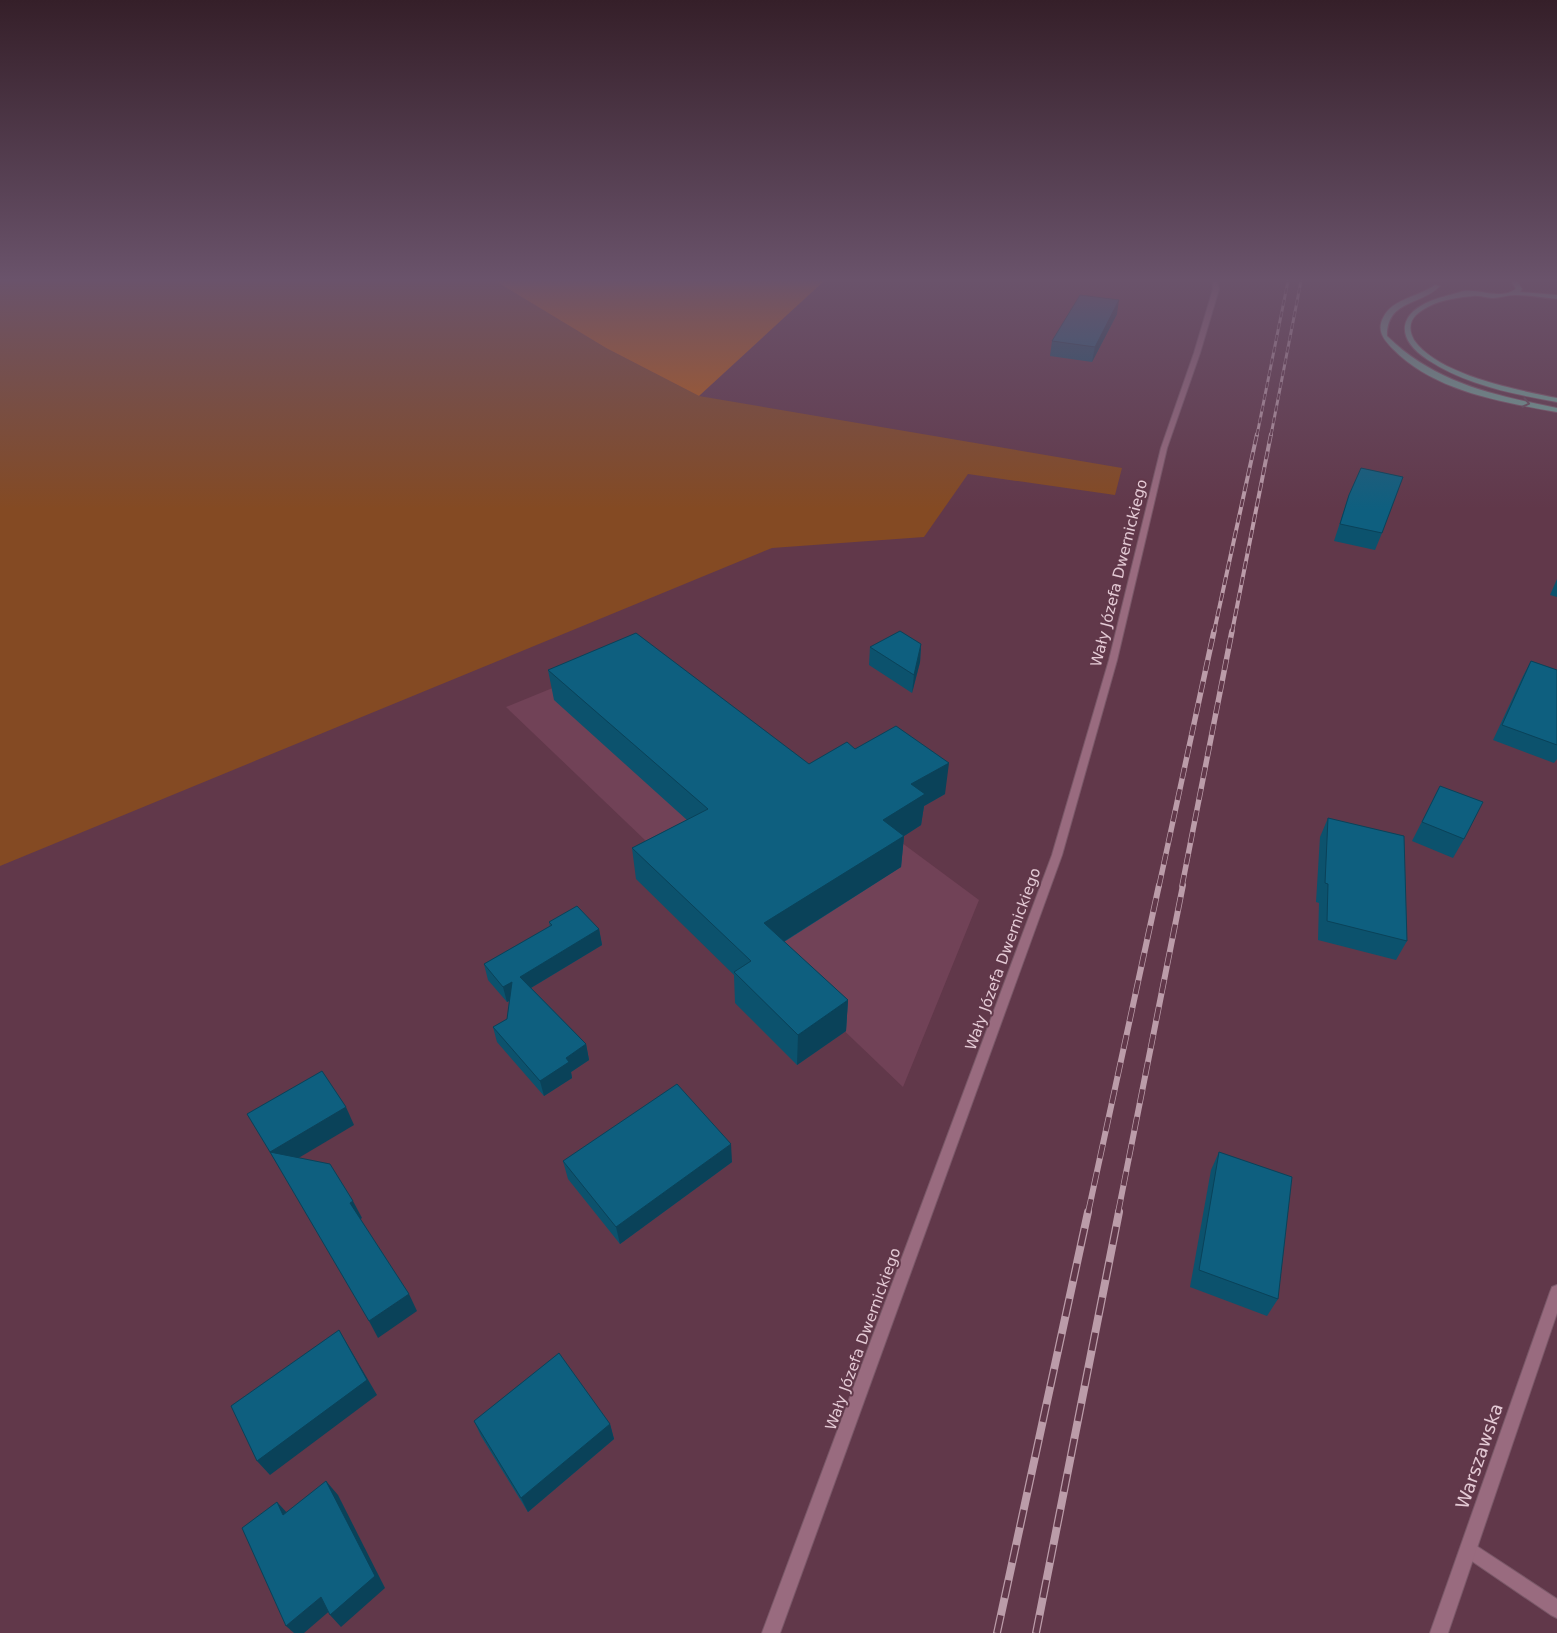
<svg xmlns="http://www.w3.org/2000/svg" width="1557" height="1633" viewBox="0 0 1557 1633" font-family="'DejaVu Sans',sans-serif">
	<style>
		.built { fill: #714257 }
		.green { fill: #844a23 }
		.forest { fill: #bd5d0e }
		.lines { fill: none; stroke-linecap: round; stroke-linejoin: round }
		.minor-casing { stroke: #7a5868; stroke-width: 2 }
		.tertiary-casing { stroke: #7a5868; stroke-width: 2 }
		.primary-casing { stroke: #7a5868; stroke-width: 2 }
		.minor { fill: #996b7f; fill-rule: evenodd }
		.tertiary { fill: #996b7f; fill-rule: evenodd }
		.primary { fill: #72a79b; fill-rule: evenodd }
		.rail-far4-casing { stroke: #bb9ca9; stroke-width: 3 }
		.rail-far3-casing { stroke: #bb9ca9; stroke-width: 4 }
		.rail-far2-casing { stroke: #bb9ca9; stroke-width: 5.5 }
		.rail-far1-casing { stroke: #bb9ca9; stroke-width: 6 }
		.rail-casing { stroke: #bb9ca9; stroke-width: 8 }
		.rail-far4 { stroke: #61384a; stroke-width: 2; stroke-dasharray: 6; stroke-linecap: butt }
		.rail-far3 { stroke: #61384a; stroke-width: 2.5; stroke-dasharray: 8; stroke-linecap: butt }
		.rail-far2 { stroke: #61384a; stroke-width: 4; stroke-dasharray: 11; stroke-linecap: butt }
		.rail-far1 { stroke: #61384a; stroke-width: 4.5; stroke-dasharray: 14; stroke-linecap: butt }
		.rail { stroke: #61384a; stroke-width: 5.5; stroke-dasharray: 18; stroke-linecap: butt }
		.wall { fill: #0c526d }
		.shaded-wall { fill: #0a4259 }
		.building { fill: #0e5f7f; stroke: #0a4259 }
		.oneway { stroke: #644e5a }
		.labels { text-anchor: middle; dominant-baseline: central; stroke-width: 4; stroke-linejoin: round; paint-order: stroke }
		.street-label { font-size: 15px; fill: #e4cad5; stroke: #61384a }
		.near-street-label { font-size: 18px; fill: #e4cad5; stroke: #61384a }
	</style>
	<rect width="100%" height="100%" fill="#61384a"/>
	<polygon class="built" points="643,651 979,900 903,1087 506,707"/>
	<polygon class="green" points="0,281 495,281 606,348 699,396 1122,468 1115,495 968,474 924,537 772,548 0,866"/>
	<polygon class="forest" points="495,281 824,281 699,396 606,348"/>
	<g class="lines">
		<g class="minor-casing">
			<polygon id="minor" points="1469,1541 1557,1599 1557,1618 1551,1615 1463,1555 1461,1549 1463,1543"/>
		</g>
		<g class="tertiary-casing">
			<g id="tertiary">
				<polygon points="1213,281 1217,281 1219,289 1200,353 1167,448 1117,660 1062,855 780,1633 762,1633 1052,855 1109,660 1161,448 1194,353 1213,289"/>
				<polygon points="1557,1285 1557,1313 1448,1633 1430,1633 1550,1292 1552,1287"/>
			</g>
		</g>
		<g class="primary-casing">
			<g id="primary">
				<path d="M 1511,281 L 1517,281 L 1522,289 L 1520,292 L 1557,295 L 1557,299 C 1543,298 1529,295 1515,295 C 1507,295 1500,298 1492,298 C 1486,298 1479,295 1473,296 C 1453,298 1432,301 1416,315 C 1409,322 1409,331 1414,340 C 1438,375 1517,390 1557,398 L 1557,402 C 1513,394 1466,385 1428,360 C 1394,338 1398,312 1436,299 C 1442,297 1460,292 1464,291 C 1480,289 1501,300 1516,289 Z"/>
				<path d="M 1435,285 L 1440,286 C 1420,306 1387,300 1387,336 C 1435,383 1493,395 1557,408 L 1557,412 C 1501,402 1434,391 1393,349 C 1383,339 1376,330 1384,316 C 1393,299 1420,296 1435,285 Z"/>
			</g>
		</g>
		<use href="#minor" class="minor"/>
		<use href="#tertiary" class="tertiary"/>
		<use href="#primary" class="primary"/>
		<g class="rail-far4-casing">
			<g id="rail-far4">
				<polyline points="1257,435 1288,281"/>
				<polyline points="1271,435 1301,281"/>
			</g>
		</g>
		<g class="rail-far3-casing">
			<g id="rail-far3">
				<polyline points="1214,632 1257,434"/>
				<polyline points="1232,632 1271,434"/>
			</g>
		</g>
		<g class="rail-far2-casing">
			<g id="rail-far2">
				<polyline points="1159,886 1214,631"/>
				<polyline points="1182,886 1232,631"/>
			</g>
		</g>
		<g class="rail-far1-casing">
			<g id="rail-far1">
				<polyline points="1088,1213 1159,885"/>
				<polyline points="1118,1213 1183,885"/>
			</g>
		</g>
		<g class="rail-casing">
			<g id="rail">
				<polyline points="997,1633 1088,1212"/>
				<polyline points="1036,1633 1119,1212"/>
			</g>
		</g>
		<use href="#rail-far4" class="rail-far4"/>
		<use href="#rail-far3" class="rail-far3"/>
		<use href="#rail-far2" class="rail-far2"/>
		<use href="#rail-far1" class="rail-far1"/>
		<use href="#rail" class="rail"/>
	</g>
	<g class="wall">
		<polygon points="1117,314 1092,362 1050,356 1052,341"/>
		<polygon points="1349,495 1382,533 1375,550 1334,541"/>
		<polygon points="1557,579 1557,597 1550,595"/>
		<polygon points="921,644 920,662 912,693 869,665 870,647"/>
		<polygon points="1531,661 1557,670 1557,759 1554,763 1493,740 1523,676"/>
		<polygon points="548,670 809,764 855,749 945,794 924,806 921,825 904,836 901,867 784,942 848,1000 846,1031 797,1065 735,1003 734,975 636,879 632,848 687,820 554,700"/>
		<polygon points="1440,786 1464,839 1453,858 1412,841"/>
		<polygon points="1328,818 1407,941 1396,960 1318,940 1319,903 1316,902 1320,837"/>
		<polygon points="549,922 599,929 602,945 531,988 586,1044 589,1060 571,1072 572,1078 544,1096 497,1042 493,1027 507,1019 510,1001 507,1002 488,980 484,964 550,927"/>
		<polygon points="1219,1152 1278,1299 1267,1316 1190,1287 1211,1170"/>
		<polygon points="563,1161 732,1162 620,1244 568,1179"/>
		<polygon points="474,1421 610,1424 614,1439 528,1512 481,1436"/>
	</g>
	<g class="shaded-wall">
		<polygon points="1119,300 1117,314 1092,362 1095,347"/>
		<polygon points="921,644 920,662 912,693 914,675"/>
		<polygon points="949,763 945,794 924,806 921,825 904,836 901,867 764,954 764,923 883,820 911,784"/>
		<polygon points="599,929 602,945 524,992 520,977"/>
		<polygon points="512,982 516,997 507,1002 503,987"/>
		<polygon points="848,1000 846,1031 797,1065 798,1035"/>
		<polygon points="586,1044 589,1060 571,1072 572,1078 544,1096 540,1081 566,1058"/>
		<polygon points="346,1107 354,1125 280,1169 270,1152"/>
		<polygon points="731,1144 732,1162 620,1244 616,1227"/>
		<polygon points="353,1201 362,1218 359,1220 350,1203"/>
		<polygon points="409,1294 417,1311 378,1338 369,1321"/>
		<polygon points="339,1330 377,1395 270,1475 257,1461"/>
		<polygon points="610,1424 614,1439 528,1512 521,1498"/>
		<polygon points="326,1481 338,1495 385,1588 341,1627 330,1615"/>
		<polygon points="277,1502 289,1515 283,1515"/>
		<polygon points="321,1597 333,1608 304,1633 294,1633 286,1626"/>
	</g>
	<g class="building">
		<polygon points="1080,295 1119,300 1095,347 1052,341"/>
		<polygon points="1361,468 1403,477 1382,533 1340,524 1349,495"/>
		<polygon points="900,631 921,644 914,675 870,647"/>
		<polygon points="636,633 809,764 847,742 855,749 896,726 949,763 911,784 925,794 883,820 904,836 764,923 848,1000 798,1035 734,972 751,961 632,848 708,809 548,670"/>
		<polygon points="1531,661 1557,670 1557,745 1502,725"/>
		<polygon points="1440,786 1483,802 1464,839 1422,822"/>
		<polygon points="1328,818 1404,836 1407,941 1327,921 1328,884 1325,883"/>
		<polygon points="577,906 599,929 520,977 586,1044 566,1058 569,1062 540,1081 493,1027 507,1019 512,982 503,987 484,964 552,925 549,922"/>
		<polygon points="322,1071 346,1107 270,1152 247,1114"/>
		<polygon points="677,1084 731,1144 616,1227 563,1161"/>
		<polygon points="270,1152 330,1164 353,1201 350,1203 409,1294 369,1321"/>
		<polygon points="1219,1152 1292,1177 1278,1299 1199,1270"/>
		<polygon points="339,1330 367,1380 257,1461 231,1406"/>
		<polygon points="559,1353 610,1424 521,1498 474,1421"/>
		<polygon points="326,1481 375,1576 330,1615 321,1597 286,1626 242,1528 277,1502 283,1515"/>
	</g>
	<defs><path id="oneway-chevron" d="M-2-3.5L2.5 0L-2 3.5" fill="none" stroke-width="1.6" stroke-linecap="round" stroke-linejoin="round" transform="scale(1.25)"/></defs>
	<use class="oneway" href="#oneway-chevron" transform="translate(1526 403) rotate(12)"/>
	<linearGradient id="sky" x2="0" y2="1"><stop stop-color="#351f29"/><stop offset="0.55" stop-color="#6a536b"/><stop offset="1" stop-color="#6a536b" stop-opacity="0"/></linearGradient>
	<rect width="1557" height="509" fill="url(#sky)"/>
	<g class="labels">
		<g class="street-label">
			<text transform="translate(1119 573) rotate(-76)">Wały Józefa Dwernickiego</text>
			<text transform="translate(1003 959) rotate(-70)">Wały Józefa Dwernickiego</text>
			<text transform="translate(863 1339) rotate(-70)">Wały Józefa Dwernickiego</text>
		</g>
		<g class="near-street-label">
			<text transform="translate(1479 1456) rotate(-71)">Warszawska</text>
		</g>
	</g>
</svg>
